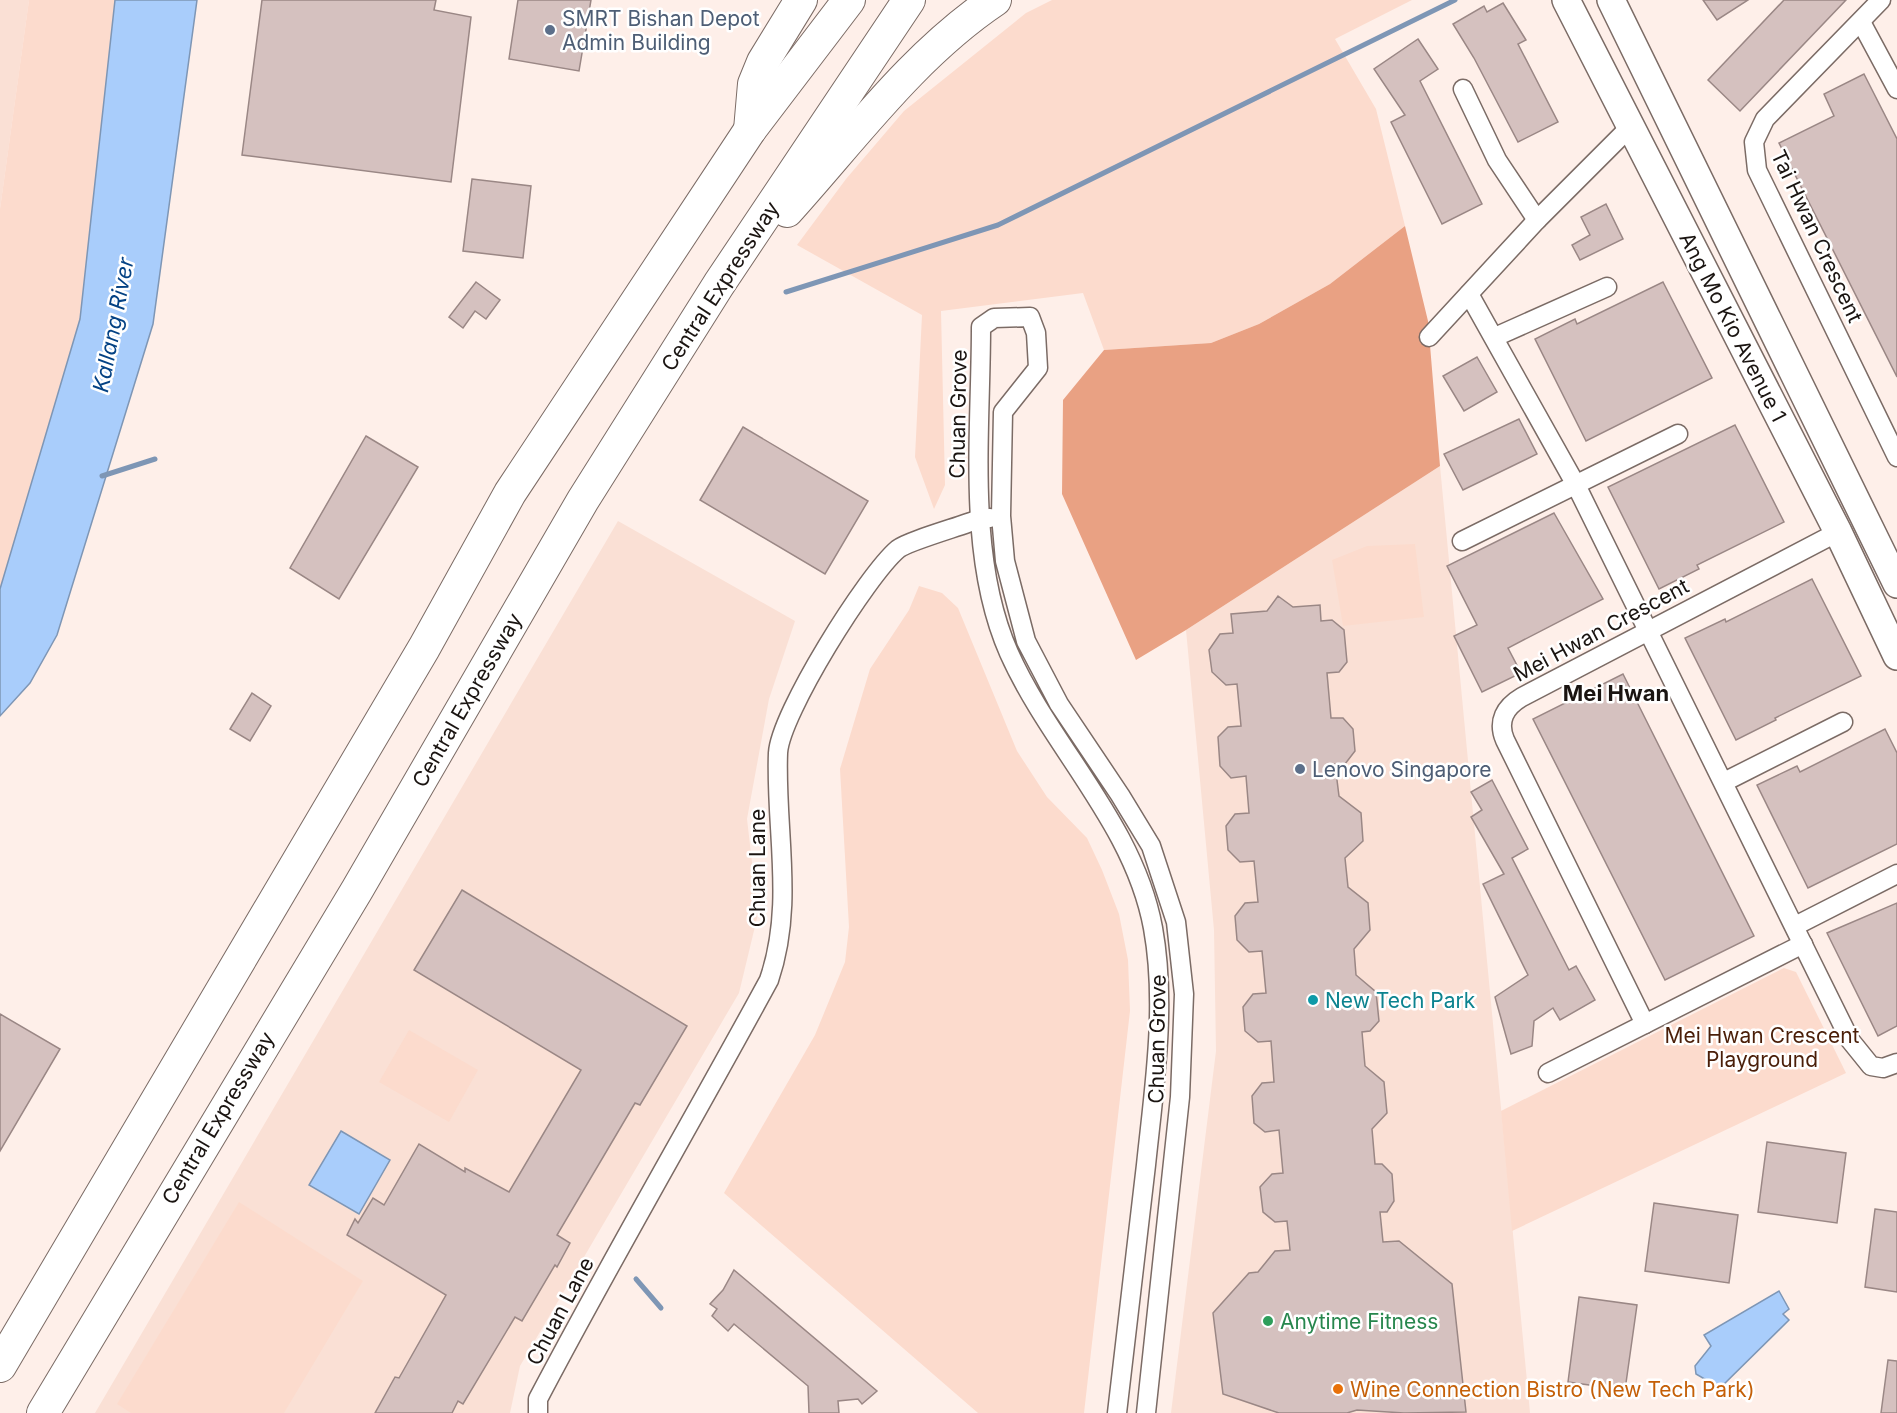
<svg xmlns="http://www.w3.org/2000/svg" width="1897" height="1413" viewBox="0 0 1897 1413" font-family="Inter,sans-serif">
	<style>
		.built { fill: #fae0d5 }
		.green { fill: #fcdbcd }
		.forest { fill: #e9a183 }
		.water { fill: #a9cdfb; stroke: #7e96b5; stroke-width: 1.5 }
		.lines { fill: none; stroke-linecap: round; stroke-linejoin: round }
		.stream { stroke: #7e96b5; stroke-width: 5 }
		.building { fill: #d5c1bf; stroke: #9a8785; stroke-width: 1.5 }
		.minor-casing { stroke: #7b6b65; stroke-width: 21 }
		.primary-casing { stroke: #7b6b65; stroke-width: 30 }
		.motorway-casing { stroke: #7b6b65; stroke-width: 34 }
		.minor { stroke: #fff; stroke-width: 18 }
		.primary { stroke: #fff; stroke-width: 27 }
		.motorway { stroke: #fff; stroke-width: 32 }
		.service-dot { fill: #5c6f8a; stroke: #fff; stroke-width: 2 }
		.culture-dot { fill: #0f9aa8; stroke: #fff; stroke-width: 2 }
		.leisure-dot { fill: #2e9e5b; stroke: #fff; stroke-width: 2 }
		.food-dot { fill: #e8710a; stroke: #fff; stroke-width: 2 }
		.labels { text-anchor: middle; dominant-baseline: central; stroke-width: 5; stroke-linejoin: round; paint-order: stroke }
		.service-label { font-size: 21px; fill: #4e5e75; stroke: #fff; text-anchor: start }
		.street-label { font-size: 21px; fill: #1a1411; stroke: #fff }
		.culture-label { font-size: 21px; fill: #0d838f; stroke: #fff; text-anchor: start }
		.park-label { font-size: 21px; fill: #4a1e08; stroke: #fff }
		.leisure-label { font-size: 21px; fill: #27864d; stroke: #fff; text-anchor: start }
		.food-label { font-size: 21px; fill: #c56008; stroke: #fff; text-anchor: start }
		.water-label { font-size: 22px; font-style: italic; fill: #044284; stroke: #fff }
		.neighbourhood-label { font-size: 22px; font-weight: bold; fill: #1a1411; stroke: #fff }
	</style>
	<rect width="100%" height="100%" fill="#feefe9"/>
	<g class="built">
		<polygon points="0,0 29,0 0,209"/>
		<polygon points="1440,466 1530,1413 1171,1413 1216,1051 1214,930 1186,630"/>
		<polygon points="618,521 795,621 769,699 747,819 758,914 739,993 520,1366 510,1413 95,1413"/>
	</g>
	<g class="green">
		<polygon points="29,0 115,0 80,319 0,591 0,209"/>
		<polygon points="1052,0 1412,0 1335,39 1376,109 1405,226 1330,284 1259,324 1211,343 1104,350 1083,293 941,311 945,485 934,509 915,457 922,315 797,245 846,179 904,111 1026,13"/>
		<polygon points="1415,544 1424,617 1343,626 1332,560 1367,546"/>
		<polygon points="919,586 942,593 958,608 1017,751 1047,797 1087,838 1102,870 1119,914 1128,960 1130,1011 1084,1413 978,1413 724,1193 815,1035 845,962 849,927 840,769 870,669 909,610"/>
		<polygon points="1784,968 1796,972 1846,1073 1512,1231 1501,1111"/>
		<polygon points="409,1030 478,1070 449,1122 379,1082"/>
		<polygon points="239,1202 363,1281 284,1413 131,1413 117,1404"/>
	</g>
	<polygon class="forest" points="1405,226 1428,321 1440,466 1186,630 1136,660 1062,494 1063,400 1104,350 1211,343 1259,324 1330,284"/>
	<g class="water">
		<polygon points="115,0 197,0 153,324 57,635 30,683 0,716 0,589 80,319"/>
		<polygon points="341,1131 390,1160 359,1214 309,1185"/>
		<polygon points="1779,1291 1789,1309 1783,1314 1789,1320 1720,1388 1696,1374 1695,1366 1711,1346 1704,1335"/>
	</g>
	<g class="lines">
		<g class="stream">
			<polyline points="786,292 998,225 1455,0"/>
			<polyline points="102,476 155,459"/>
			<polyline points="636,1279 661,1308"/>
		</g>
	</g>
	<g class="building">
		<polygon points="262,0 436,0 434,10 471,17 451,182 242,155"/>
		<polygon points="518,0 591,0 579,71 509,59"/>
		<polygon points="1703,0 1748,0 1717,20"/>
		<polygon points="1784,0 1846,0 1740,111 1708,80"/>
		<polygon points="1503,3 1526,40 1518,44 1558,122 1518,142 1474,58 1453,24 1484,6 1487,12"/>
		<polygon points="1418,39 1438,69 1420,81 1482,204 1442,224 1391,122 1405,115 1374,69"/>
		<polygon points="1864,74 1897,139 1897,377 1779,143 1834,116 1824,94"/>
		<polygon points="472,179 531,186 523,258 463,251"/>
		<polygon points="1606,204 1623,239 1580,260 1572,245 1590,235 1581,217"/>
		<polygon points="476,282 500,300 486,319 475,311 463,328 449,317"/>
		<polygon points="1663,282 1712,378 1586,441 1535,339 1575,319 1577,324"/>
		<polygon points="1477,357 1497,392 1464,411 1443,376"/>
		<polygon points="1519,419 1537,454 1463,490 1444,454"/>
		<polygon points="1735,425 1784,522 1697,565 1699,569 1659,589 1608,487"/>
		<polygon points="743,427 868,501 825,574 700,500"/>
		<polygon points="366,436 418,467 339,599 290,568"/>
		<polygon points="1554,513 1603,599 1508,648 1521,673 1482,692 1454,636 1477,625 1447,566"/>
		<polygon points="1812,579 1861,676 1775,718 1776,720 1736,740 1685,638 1725,619 1726,622"/>
		<polygon points="1278,596 1293,607 1320,605 1321,621 1332,620 1344,630 1347,662 1339,672 1327,673 1331,718 1343,718 1353,729 1355,751 1345,764 1335,764 1339,796 1361,813 1363,841 1345,858 1348,887 1368,903 1370,930 1354,949 1356,975 1376,992 1379,1021 1370,1031 1362,1032 1365,1066 1384,1082 1387,1113 1372,1129 1375,1164 1382,1164 1392,1174 1394,1201 1387,1212 1380,1212 1383,1242 1399,1241 1452,1284 1466,1412 1404,1413 1357,1410 1347,1413 1279,1413 1223,1394 1213,1313 1249,1273 1258,1272 1275,1251 1290,1250 1287,1221 1275,1222 1263,1212 1260,1187 1272,1174 1283,1173 1279,1130 1265,1132 1254,1123 1252,1096 1262,1083 1274,1082 1271,1041 1258,1042 1245,1031 1243,1007 1253,994 1266,993 1262,951 1249,952 1237,940 1235,916 1245,903 1258,902 1254,861 1240,862 1228,850 1226,826 1235,814 1249,813 1246,776 1231,778 1220,766 1218,737 1228,727 1241,726 1237,684 1226,685 1212,672 1209,650 1220,634 1233,633 1231,614 1267,611"/>
		<polygon points="1623,674 1754,936 1665,980 1533,719"/>
		<polygon points="252,693 271,706 250,741 230,729"/>
		<polygon points="1885,729 1897,753 1897,844 1808,888 1757,785 1797,766 1800,772"/>
		<polygon points="1492,780 1528,849 1512,858 1569,970 1576,966 1595,1000 1560,1020 1553,1008 1534,1021 1532,1046 1511,1054 1495,997 1528,975 1483,884 1504,874 1471,817 1482,810 1471,792"/>
		<polygon points="462,890 687,1026 640,1105 635,1103 557,1235 570,1243 557,1267 555,1265 522,1321 515,1317 463,1404 458,1401 452,1413 375,1413 395,1377 399,1378 446,1295 347,1235 355,1219 358,1223 373,1198 384,1205 419,1144 465,1172 465,1168 509,1192 581,1070 414,970"/>
		<polygon points="1897,903 1897,1026 1878,1036 1827,933"/>
		<polygon points="0,1014 60,1049 0,1151"/>
		<polygon points="1767,1142 1846,1153 1837,1223 1758,1212"/>
		<polygon points="1654,1203 1738,1215 1729,1283 1645,1271"/>
		<polygon points="1875,1209 1897,1212 1897,1292 1865,1287"/>
		<polygon points="734,1270 877,1391 862,1404 858,1399 838,1401 839,1413 809,1413 808,1386 734,1324 728,1331 712,1316 717,1309 710,1304 723,1290"/>
		<polygon points="1579,1297 1637,1305 1625,1390 1568,1382"/>
		<polygon points="1888,1360 1897,1361 1897,1413 1881,1413"/>
	</g>
	<g class="lines">
		<g class="minor-casing">
			<g id="minor">
				<polyline points="1881,0 1765,119 1754,142 1757,170 1897,457"/>
				<polyline points="1861,22 1897,89"/>
				<polyline points="1463,89 1497,160 1537,220"/>
				<polyline points="1469,294 1576,485 1850,1040 1871,1066 1883,1068 1897,1063"/>
				<polyline points="1429,337 1537,220 1631,126"/>
				<polyline points="1495,337 1607,287"/>
				<polyline points="1462,541 1678,434"/>
				<polyline points="1724,782 1843,722"/>
				<polyline points="1795,926 1897,874"/>
				<path d="M 1645,1024 L 1505,740 C 1497,721 1505,707 1522,697 L 1838,532"/>
				<polyline points="1548,1073 1803,944"/>
				<path d="M 538,1413 L 538,1399 C 612,1258 693,1120 769,980 C 795,904 775,830 778,753 C 780,714 867,575 898,549 C 908,541 962,526 979,519 L 990,518"/>
				<path d="M 1117,1413 C 1127,1330 1136,1248 1146,1165 C 1154,1088 1167,1005 1153,928 C 1134,824 1051,747 1009,653 C 966,556 981,432 981,327 L 994,318 L 1030,317 L 1036,333 L 1038,368 L 1003,412 L 1001,516 L 1005,561 L 1026,641 L 1059,704 L 1120,795 L 1151,846 L 1176,922 L 1184,994 L 1180,1097 L 1146,1413"/>
			</g>
		</g>
		<g class="primary-casing">
			<g id="primary">
				<polyline points="1566,0 1838,532 1897,656"/>
				<polyline points="1611,0 1897,584"/>
			</g>
		</g>
		<g class="motorway-casing">
			<g id="motorway">
				<polyline points="750,130 754,84 763,62 801,0"/>
				<path d="M 787,211 C 853,138 913,55 995,0"/>
				<polyline points="0,1366 424,648 510,493 750,130 849,0"/>
				<polyline points="43,1413 357,890 583,500 719,284 909,0"/>
			</g>
		</g>
		<use href="#minor" class="minor"/>
		<use href="#primary" class="primary"/>
		<use href="#motorway" class="motorway"/>
	</g>
	<g class="service-dot">
		<circle cx="550" cy="30" r="6"/>
		<circle cx="1300" cy="769" r="6"/>
	</g>
	<circle class="culture-dot" cx="1313" cy="1000" r="6"/>
	<circle class="leisure-dot" cx="1268" cy="1321" r="6"/>
	<circle class="food-dot" cx="1338" cy="1389" r="6"/>
	<g class="labels">
		<g class="service-label">
			<text x="562" y="18">SMRT Bishan Depot<tspan x="562" dy="24">Admin Building</tspan></text>
			<text x="1312" y="769">Lenovo Singapore</text>
		</g>
		<g class="street-label">
			<text transform="translate(1817 236) rotate(65)">Tai Hwan Crescent</text>
			<text transform="translate(720 286) rotate(-57)">Central Expressway</text>
			<text transform="translate(1733 327) rotate(63)">Ang Mo Kio Avenue 1</text>
			<text transform="translate(958 414) rotate(-89)">Chuan Grove</text>
			<text transform="translate(1601 630) rotate(-28)">Mei Hwan Crescent</text>
			<text transform="translate(467 700) rotate(-60)">Central Expressway</text>
			<text transform="translate(757 868) rotate(-90)">Chuan Lane</text>
			<text transform="translate(1157 1039) rotate(-89)">Chuan Grove</text>
			<text transform="translate(218 1118) rotate(-59)">Central Expressway</text>
			<text transform="translate(560 1311) rotate(-62)">Chuan Lane</text>
		</g>
		<g class="culture-label">
			<text x="1325" y="1000">New Tech Park</text>
		</g>
		<g class="park-label">
			<text x="1762" y="1035">Mei Hwan Crescent<tspan x="1762" dy="24">Playground</tspan></text>
		</g>
		<g class="leisure-label">
			<text x="1280" y="1321">Anytime Fitness</text>
		</g>
		<g class="food-label">
			<text x="1350" y="1389">Wine Connection Bistro (New Tech Park)</text>
		</g>
		<g class="water-label">
			<text transform="translate(113 325) rotate(-79)">Kallang River</text>
		</g>
		<g class="neighbourhood-label">
			<text x="1616" y="693">Mei Hwan</text>
		</g>
	</g>
</svg>
